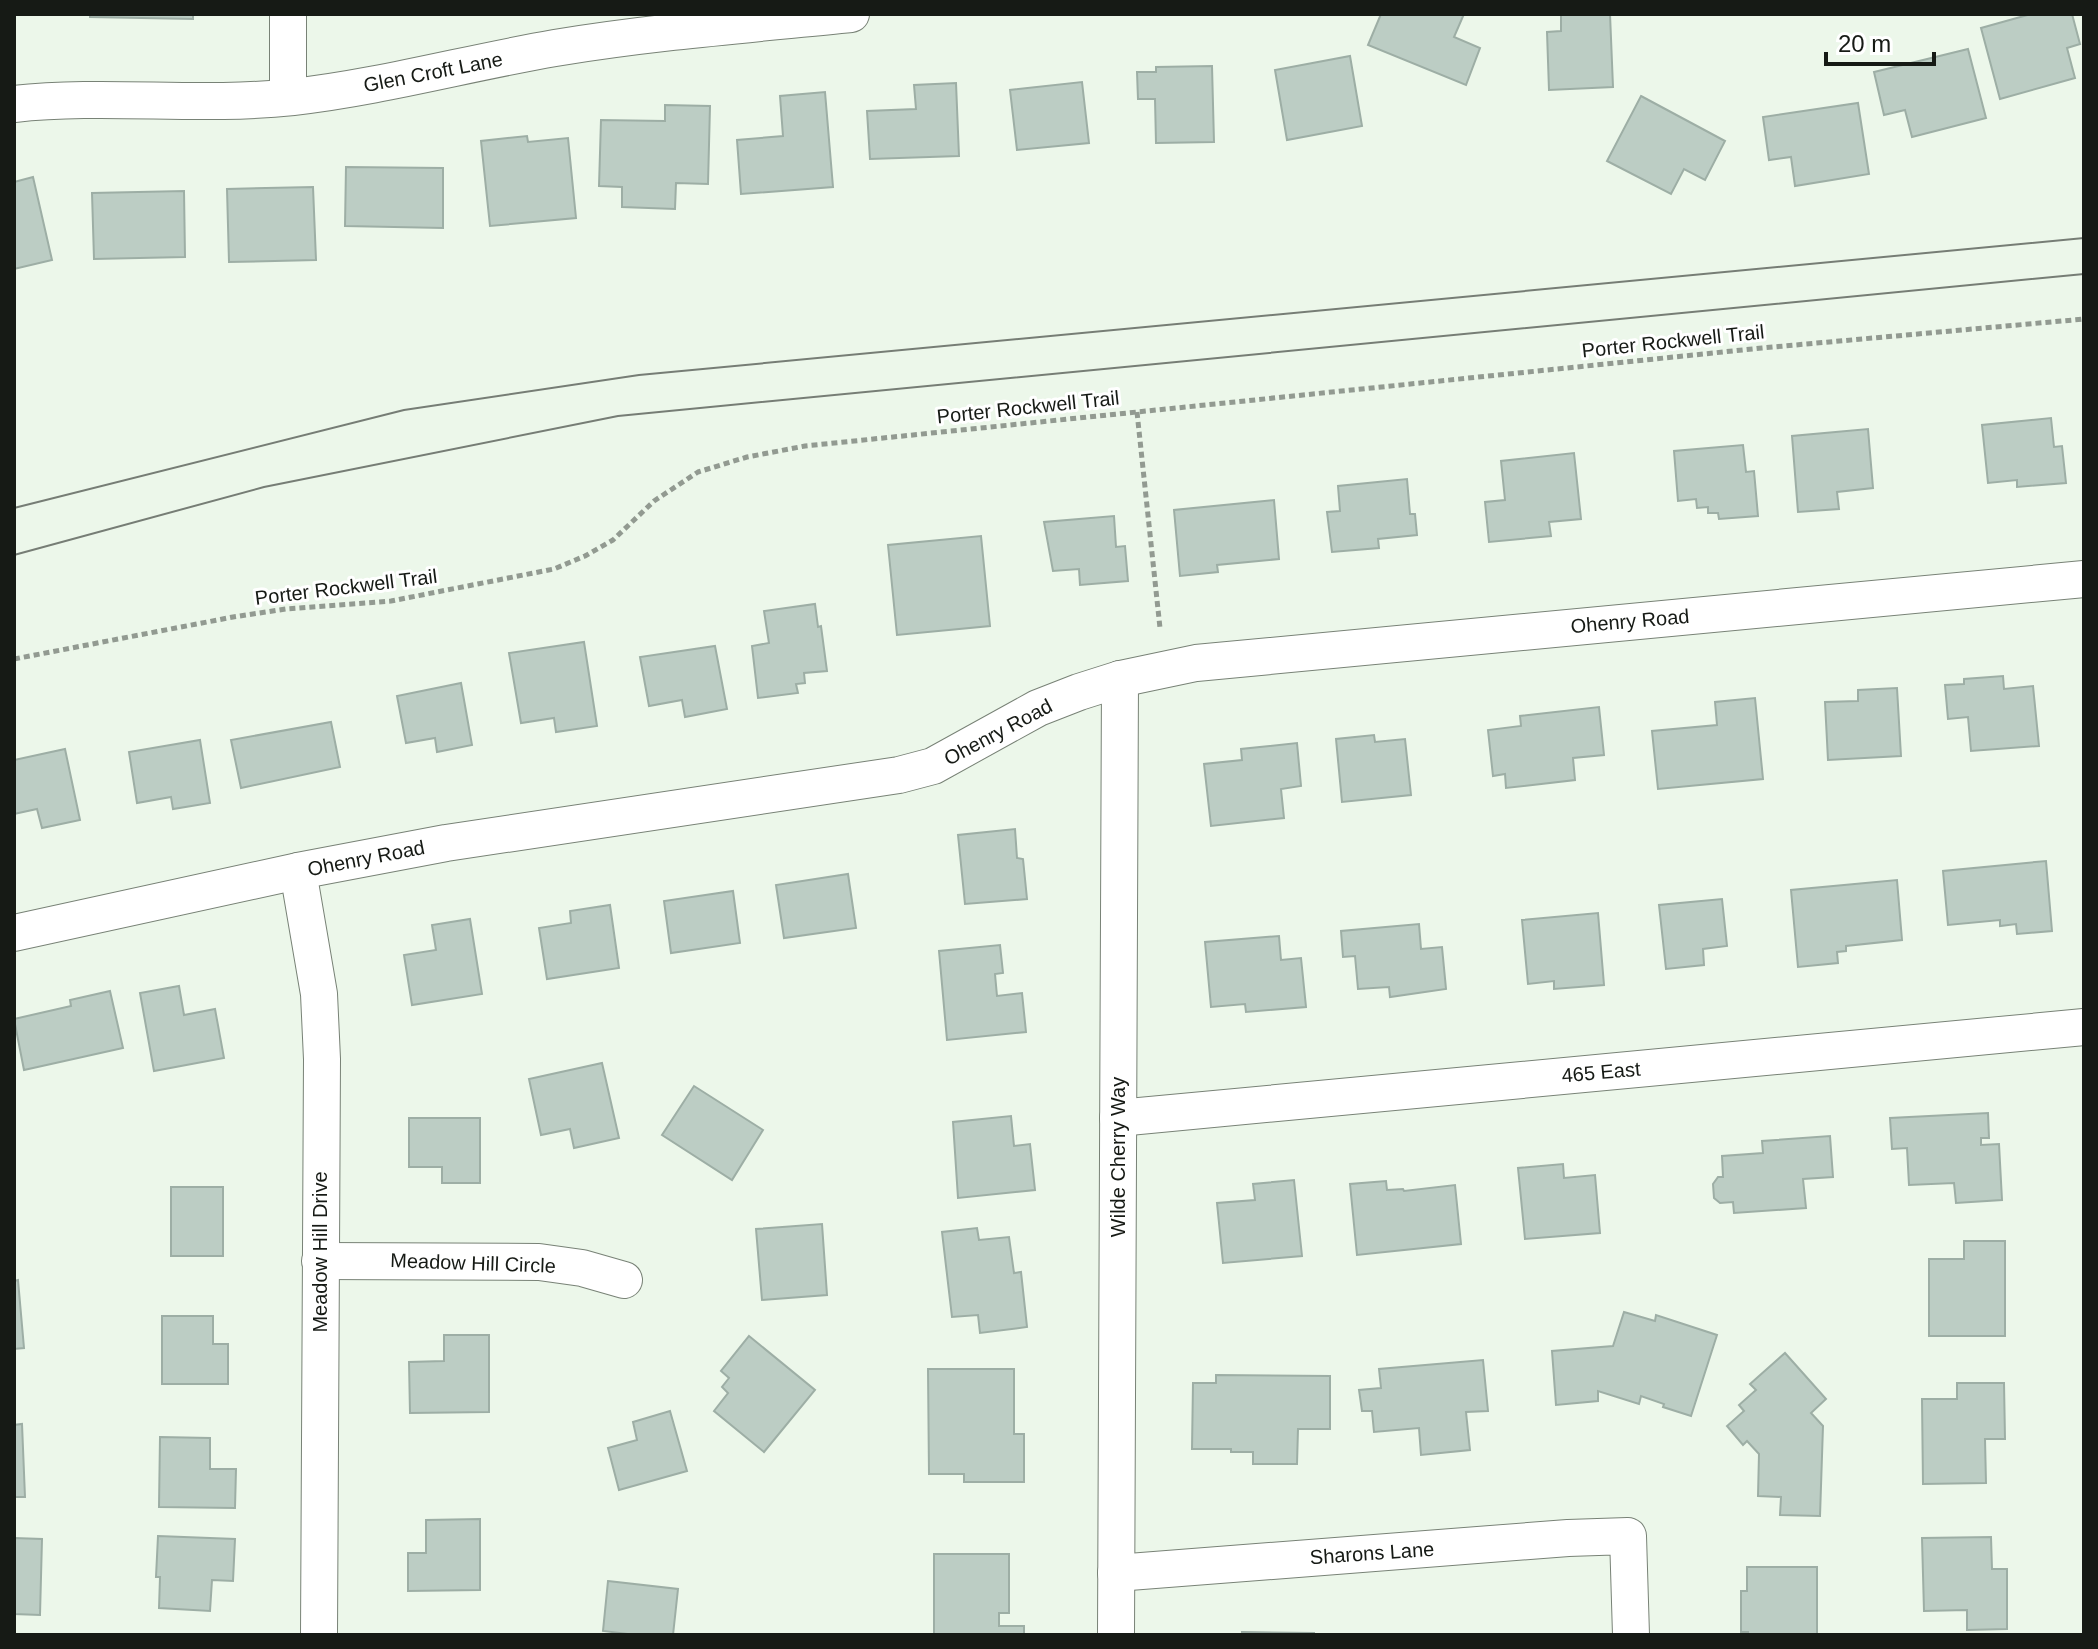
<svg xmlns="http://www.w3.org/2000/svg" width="2098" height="1649" viewBox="0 0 2098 1649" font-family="Helvetica,sans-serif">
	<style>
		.building { fill: #bccdc4; stroke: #9daea5; stroke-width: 2 }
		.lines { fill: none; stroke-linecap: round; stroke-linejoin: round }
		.street-casing { stroke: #788276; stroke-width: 38 }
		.path { stroke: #929a91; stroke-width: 5; stroke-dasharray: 6 4; stroke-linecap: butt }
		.street { stroke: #fff; stroke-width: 36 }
		.tram { stroke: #767d75; stroke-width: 2 }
		.labels { text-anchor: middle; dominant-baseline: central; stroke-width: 6; stroke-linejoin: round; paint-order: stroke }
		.street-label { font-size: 20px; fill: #161a15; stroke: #fff }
	</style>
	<rect width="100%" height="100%" fill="#ecf7ea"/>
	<g class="building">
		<polygon points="90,14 193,14 193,19 90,17"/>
		<polygon points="1381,14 1464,14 1454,37 1480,48 1466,85 1368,45"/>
		<polygon points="1561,14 1610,14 1613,87 1549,90 1547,32 1561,31"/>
		<polygon points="2031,14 2072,14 2080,44 2067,48 2075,78 2000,99 1981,28"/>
		<polygon points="1968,49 1986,118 1912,137 1905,110 1884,115 1874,72"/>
		<polygon points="1350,56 1362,126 1287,140 1275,70"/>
		<polygon points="1212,66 1214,142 1156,143 1155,99 1138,99 1137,72 1156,72 1156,67"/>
		<polygon points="1082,82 1089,143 1017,150 1010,90"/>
		<polygon points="956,83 959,156 870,159 867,111 916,109 914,85"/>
		<polygon points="825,92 833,187 741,194 737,140 783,136 780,96"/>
		<polygon points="1641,96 1725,141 1705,180 1684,169 1671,194 1607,161"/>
		<polygon points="1858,103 1869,174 1795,186 1791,157 1769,160 1763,117"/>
		<polygon points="665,105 710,106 708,184 676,183 675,209 622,207 622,187 599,186 601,120 665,121"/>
		<polygon points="527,136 528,142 568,138 576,218 490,226 481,141"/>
		<polygon points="346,167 443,168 443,228 345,226"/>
		<polygon points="33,177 52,260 14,269 14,182"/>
		<polygon points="313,187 316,260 229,262 227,189"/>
		<polygon points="184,191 185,257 94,259 92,193"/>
		<polygon points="2051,418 2054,447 2062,446 2066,483 2017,487 2017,480 1988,483 1982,425"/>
		<polygon points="1868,429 1873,488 1837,492 1839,509 1798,512 1792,436"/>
		<polygon points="1743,445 1746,472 1754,471 1758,516 1719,519 1718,513 1708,513 1708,507 1697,508 1696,499 1678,501 1674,451"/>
		<polygon points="1574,453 1581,519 1549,522 1551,536 1489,542 1485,502 1505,500 1501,461"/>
		<polygon points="1407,479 1410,514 1415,514 1417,535 1378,539 1379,548 1332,552 1327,512 1340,511 1338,486"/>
		<polygon points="1274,500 1279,559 1217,565 1218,572 1180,576 1174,510"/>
		<polygon points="1114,516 1116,547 1125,546 1128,581 1080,585 1079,569 1053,571 1044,522"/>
		<polygon points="981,536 990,626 897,635 888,545"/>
		<polygon points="815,604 818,627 821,626 827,671 804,673 805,683 796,684 798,693 758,698 752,646 769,643 764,611"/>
		<polygon points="584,642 597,726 556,732 554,718 521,723 509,653"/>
		<polygon points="715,646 727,709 685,717 682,700 649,706 640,657"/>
		<polygon points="2003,676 2004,689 2033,686 2039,746 1971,751 1968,717 1948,719 1945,685 1964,684 1964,679"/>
		<polygon points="461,683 472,745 437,752 435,738 406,743 397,696"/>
		<polygon points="1897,688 1901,756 1828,760 1825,702 1858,701 1858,690"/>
		<polygon points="1755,698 1763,779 1658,789 1652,731 1717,725 1715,702"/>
		<polygon points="1599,707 1604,755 1573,758 1575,780 1506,788 1505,774 1493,776 1488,730 1521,726 1520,716"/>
		<polygon points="331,722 340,767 241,788 231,740"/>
		<polygon points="1374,735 1375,742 1405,739 1411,795 1342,802 1336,739"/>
		<polygon points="200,740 210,803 173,809 171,797 137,803 129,752"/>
		<polygon points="1297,743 1301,786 1281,789 1284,818 1211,826 1204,764 1242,760 1241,749"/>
		<polygon points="65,749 80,820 42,828 37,809 14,814 14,760"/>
		<polygon points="1015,829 1017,858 1023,859 1027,899 965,904 958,835"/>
		<polygon points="2046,861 2052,931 2017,934 2016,924 2000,926 2000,920 1948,925 1943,871"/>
		<polygon points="848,874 856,928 784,938 776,885"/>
		<polygon points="1897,880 1902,940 1846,946 1846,951 1837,952 1838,963 1798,967 1791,890"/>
		<polygon points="733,891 740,943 671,953 664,901"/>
		<polygon points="1722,899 1727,946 1703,949 1704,965 1666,969 1659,905"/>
		<polygon points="610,905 619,968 547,979 539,928 571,923 570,911"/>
		<polygon points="1598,913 1604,985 1554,989 1554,981 1528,984 1522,920"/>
		<polygon points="470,919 482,994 412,1005 404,955 436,950 432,925"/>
		<polygon points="1419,924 1421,949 1442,947 1446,989 1390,997 1389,987 1358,989 1355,956 1343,957 1341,931"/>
		<polygon points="1279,936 1281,960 1301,958 1306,1007 1246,1012 1245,1004 1211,1007 1205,942"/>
		<polygon points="1000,945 1003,973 995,974 997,996 1022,993 1026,1032 947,1040 939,951"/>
		<polygon points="179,986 184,1015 215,1009 224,1058 154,1071 140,993"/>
		<polygon points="110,991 123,1048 24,1070 14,1019 71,1006 70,1000"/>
		<polygon points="602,1063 619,1138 574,1148 570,1129 541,1135 529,1079"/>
		<polygon points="694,1086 763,1130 732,1180 662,1135"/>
		<polygon points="1988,1113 1989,1138 1981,1138 1981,1145 1999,1144 2002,1200 1956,1203 1954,1183 1909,1185 1907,1148 1892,1149 1890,1118"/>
		<polygon points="1011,1116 1014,1146 1030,1144 1035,1190 958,1198 953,1122"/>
		<polygon points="409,1118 480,1118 480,1183 442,1183 442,1167 409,1167"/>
		<polygon points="1830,1136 1833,1177 1803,1179 1806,1208 1734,1213 1733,1202 1720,1203 1714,1198 1713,1184 1718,1177 1723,1177 1722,1156 1763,1153 1762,1141"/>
		<polygon points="1563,1164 1564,1178 1595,1175 1600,1233 1525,1239 1518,1168"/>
		<polygon points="1294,1180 1302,1256 1223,1263 1217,1203 1255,1200 1253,1184"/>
		<polygon points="1386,1181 1387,1190 1403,1189 1404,1191 1455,1185 1461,1244 1357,1255 1350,1184"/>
		<rect x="171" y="1187" width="52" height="69"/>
		<polygon points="822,1224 827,1295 762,1300 756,1229"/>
		<polygon points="977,1228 979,1240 1009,1237 1014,1273 1021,1272 1027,1327 980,1333 978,1315 952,1317 942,1232"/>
		<polygon points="1964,1241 2005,1241 2005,1336 1929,1336 1929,1259 1964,1259"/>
		<polygon points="18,1280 24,1348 14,1349 14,1281"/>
		<polygon points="1624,1312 1655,1321 1656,1315 1717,1335 1691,1416 1663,1407 1664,1404 1641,1396 1639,1404 1598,1391 1598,1401 1556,1405 1552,1351 1613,1346"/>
		<polygon points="162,1316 213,1316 213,1344 228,1344 228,1384 162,1384"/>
		<polygon points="444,1335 489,1335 489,1412 410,1413 409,1362 444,1361"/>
		<polygon points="749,1336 815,1390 764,1452 714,1411 728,1393 722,1387 729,1378 721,1371"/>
		<polygon points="1785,1353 1826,1399 1811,1413 1823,1426 1820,1516 1780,1515 1781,1497 1758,1496 1759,1454 1747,1441 1743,1445 1727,1426 1744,1411 1739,1405 1756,1390 1750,1384"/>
		<polygon points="1483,1360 1488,1411 1466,1412 1470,1450 1421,1455 1419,1428 1374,1432 1372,1411 1362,1411 1359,1390 1381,1388 1379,1369"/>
		<polygon points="928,1369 1014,1369 1014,1434 1024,1434 1024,1482 964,1482 964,1474 929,1474"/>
		<polygon points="1216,1375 1330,1376 1330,1429 1298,1429 1297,1464 1253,1464 1253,1452 1231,1452 1231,1449 1192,1449 1193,1383 1216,1383"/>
		<polygon points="1957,1383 2004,1383 2005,1439 1985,1439 1986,1483 1923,1484 1922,1399 1957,1399"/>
		<polygon points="670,1411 687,1471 619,1490 608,1448 637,1440 633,1422"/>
		<polygon points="22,1424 25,1497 14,1497 14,1425"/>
		<polygon points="160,1437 210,1438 210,1469 236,1469 235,1508 159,1507"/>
		<polygon points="480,1519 480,1590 408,1591 408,1553 426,1553 426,1520"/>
		<polygon points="158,1536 235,1539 233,1581 212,1580 210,1611 159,1608 160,1577 156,1577"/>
		<polygon points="1991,1537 1992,1569 2007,1569 2007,1629 1967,1630 1967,1610 1924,1611 1922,1538"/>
		<polygon points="14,1538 42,1539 40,1615 14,1614"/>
		<polygon points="934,1554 1009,1554 1009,1613 999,1613 999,1626 1024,1626 1024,1635 934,1635"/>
		<polygon points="1747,1567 1817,1567 1817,1635 1748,1635 1748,1632 1741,1632 1741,1591 1747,1591"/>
		<polygon points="608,1581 678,1589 673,1635 636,1635 603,1631"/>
		<polygon points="1242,1632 1314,1633 1314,1635 1242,1635"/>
	</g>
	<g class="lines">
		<g class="street-casing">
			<g id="street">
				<polyline points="288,14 288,97"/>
				<path d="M 14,104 C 107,94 200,107 293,97 C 381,87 468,63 555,48 C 653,32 752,24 851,14"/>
				<polyline points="298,871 319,994 322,1059 319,1635"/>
				<polyline points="14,933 298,871 446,843 899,775 933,766 1038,708 1079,692 1120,679 1196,663 2084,579"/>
				<polyline points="1118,1118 2084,1027"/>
				<polyline points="320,1261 539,1262 582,1268 624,1280"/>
				<polyline points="1116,1573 1568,1538 1628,1536 1631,1635"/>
				<polyline points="1116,1635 1120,679"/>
			</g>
		</g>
		<g class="path">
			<polyline points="1137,412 1160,628"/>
			<polyline points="14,659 233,617 286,609 391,601 554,569 585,556 613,540 654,501 698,472 747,457 805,446 1762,348 2084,319"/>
		</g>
		<use href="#street" class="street"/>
		<g class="tram">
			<polyline points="14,508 404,410 639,375 2084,238"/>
			<polyline points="14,555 264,487 618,416 2084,274"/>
		</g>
	</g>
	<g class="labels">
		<g class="street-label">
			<text transform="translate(433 72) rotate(-11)">Glen Croft Lane</text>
			<text transform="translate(1673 341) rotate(-6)">Porter Rockwell Trail</text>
			<text transform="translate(1028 407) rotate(-6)">Porter Rockwell Trail</text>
			<text transform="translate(346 587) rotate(-7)">Porter Rockwell Trail</text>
			<text transform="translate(1630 621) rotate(-5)">Ohenry Road</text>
			<text transform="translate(998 732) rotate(-28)">Ohenry Road</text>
			<text transform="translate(366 858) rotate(-11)">Ohenry Road</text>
			<text transform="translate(1601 1072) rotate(-5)">465 East</text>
			<text transform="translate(1118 1157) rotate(-90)">Wilde Cherry Way</text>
			<text transform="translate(320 1252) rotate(-90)">Meadow Hill Drive</text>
			<text transform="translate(473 1263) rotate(2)">Meadow Hill Circle</text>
			<text transform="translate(1372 1553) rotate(-4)">Sharons Lane</text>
		</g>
	</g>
	<rect width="2098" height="1649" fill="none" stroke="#161a15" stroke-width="32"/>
	<path d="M1826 52v12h108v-12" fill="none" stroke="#161a15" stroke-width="4"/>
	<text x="1838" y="52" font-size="24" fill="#161a15" stroke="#ffffff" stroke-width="6" paint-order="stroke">20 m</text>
</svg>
